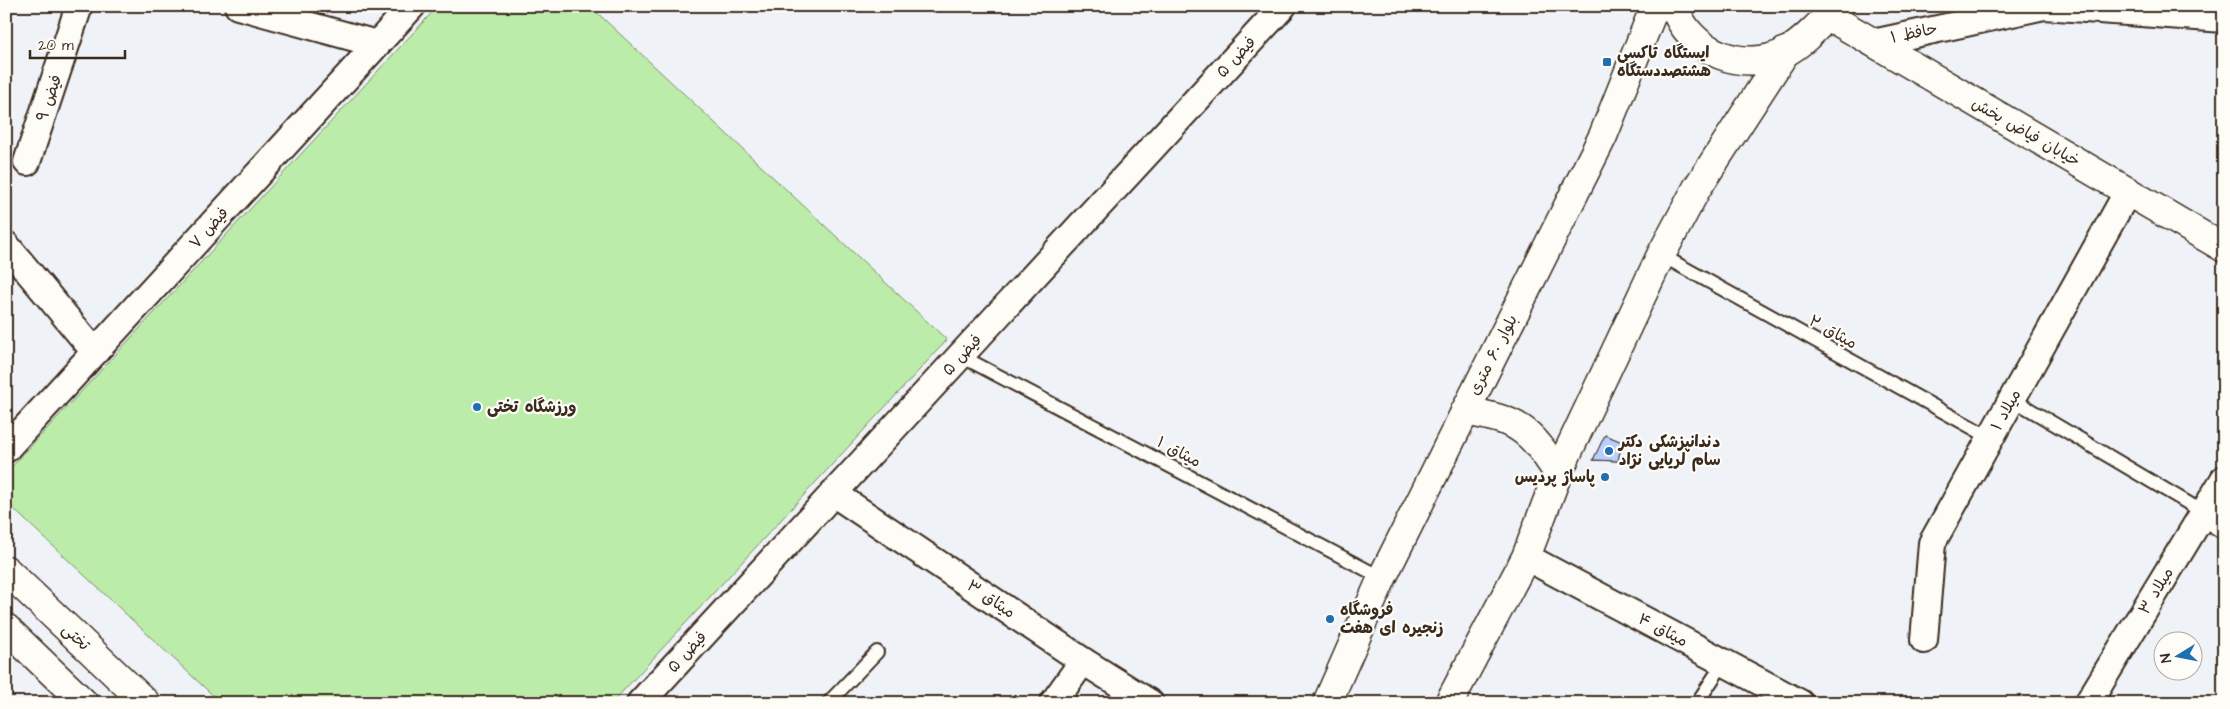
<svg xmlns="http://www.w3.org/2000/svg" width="2230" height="709" viewBox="0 0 2230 709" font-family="'Architects Daughter','Playpen Sans Arabic',sans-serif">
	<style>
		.green { fill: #bcecaa; stroke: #7c8b64 }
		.building { fill: #b9cffe; stroke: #3b2a1e }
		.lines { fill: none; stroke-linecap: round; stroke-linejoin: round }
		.service-casing { stroke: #3b2a1e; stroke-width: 16 }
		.minor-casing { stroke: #3b2a1e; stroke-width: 30 }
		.tertiary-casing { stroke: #3b2a1e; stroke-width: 31 }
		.secondary-casing { stroke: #3b2a1e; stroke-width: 31 }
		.service { stroke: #fdfcf7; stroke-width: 12 }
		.minor { stroke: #fdfcf7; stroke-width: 26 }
		.tertiary { stroke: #fdfcf7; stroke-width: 28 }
		.secondary { stroke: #fdfcf7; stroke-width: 28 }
		.poi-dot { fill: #1f6fb2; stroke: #fdfcf7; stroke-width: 2 }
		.labels { text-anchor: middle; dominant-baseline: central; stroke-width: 4.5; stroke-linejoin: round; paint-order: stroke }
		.street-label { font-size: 16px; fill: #3b2a1e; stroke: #fdfcf7 }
		.poi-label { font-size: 16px; font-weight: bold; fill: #3b2a1e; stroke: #fdfcf7; text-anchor: start }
	</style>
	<rect width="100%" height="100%" fill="#eff3f8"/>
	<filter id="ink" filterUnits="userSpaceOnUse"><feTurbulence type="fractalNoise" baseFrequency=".02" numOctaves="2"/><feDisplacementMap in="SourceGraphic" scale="10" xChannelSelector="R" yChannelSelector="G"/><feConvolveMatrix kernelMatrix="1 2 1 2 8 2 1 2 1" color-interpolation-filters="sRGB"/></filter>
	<g filter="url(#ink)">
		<polygon class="green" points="438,6 590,6 947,340 612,703 221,703 6,502 6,473"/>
		<g class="building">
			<polygon points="1605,435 1622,442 1618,461 1593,460"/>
			<polygon points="1605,435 1622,442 1618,461 1593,460"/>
		</g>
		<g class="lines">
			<g class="service-casing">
				<g id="service">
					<polyline points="1661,255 1991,438"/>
					<polyline points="961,356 1382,578"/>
					<polyline points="2012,399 2203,512"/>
					<polyline points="828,703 877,652"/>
					<polyline points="1697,703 1724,662"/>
				</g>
			</g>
			<g class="minor-casing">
				<g id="minor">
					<polyline points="238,6 377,44"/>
					<polyline points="2044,6 2224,19"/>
					<polyline points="1873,43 2044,6"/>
					<polyline points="27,162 79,6"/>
					<polyline points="6,245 95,352"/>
					<polyline points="6,449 412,6"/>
					<polyline points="833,493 1083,661 1150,703"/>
					<polyline points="2203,512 2224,525"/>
					<polyline points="1526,557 1800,703"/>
					<polyline points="1924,640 1932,543 2128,191"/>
					<polyline points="640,703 1283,6"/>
					<polyline points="1053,703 1083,661"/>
					<polyline points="2088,703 2224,479"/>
				</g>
			</g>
			<g class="tertiary-casing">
				<g id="tertiary">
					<polyline points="1828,16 2224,248"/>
					<polyline points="6,570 146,703"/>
					<polyline points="6,628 84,703"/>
				</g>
			</g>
			<g class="secondary-casing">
				<g id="secondary">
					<path d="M 1674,6 C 1689,52 1743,74 1786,52 C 1806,41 1822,21 1838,6"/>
					<path d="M 1465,411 C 1519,421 1528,427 1558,473"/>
					<polyline points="1327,703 1382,578 1603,136 1655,6"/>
					<polyline points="1449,703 1526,557 1558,473 1661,255 1697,188 1786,51"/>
				</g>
			</g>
			<use href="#service" class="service"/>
			<use href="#minor" class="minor"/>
			<use href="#tertiary" class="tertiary"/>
			<use href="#secondary" class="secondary"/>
		</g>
	</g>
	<g class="poi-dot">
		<rect x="1602" y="57" width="10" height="10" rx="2.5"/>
		<circle cx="477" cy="407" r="5"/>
		<circle cx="1609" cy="451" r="5"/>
		<circle cx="1605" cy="477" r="5"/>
		<circle cx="1330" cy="619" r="5"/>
	</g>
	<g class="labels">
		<g class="street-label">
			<text transform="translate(1914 33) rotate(-12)">حافظ ۱</text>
			<text transform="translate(1236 57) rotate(-47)">فیض ۵</text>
			<text transform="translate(49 98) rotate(-71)">فیض ۹</text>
			<text transform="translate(2026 132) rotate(30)">خیابان فیاض بخش</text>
			<text transform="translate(209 228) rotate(-48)">فیض ۷</text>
			<text transform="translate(1833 332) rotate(29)">میثاق ۲</text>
			<text transform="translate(962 355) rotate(-47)">فیض ۵</text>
			<text transform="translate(1493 355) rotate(-63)">بلوار ۶۰ متری</text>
			<text transform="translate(2006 410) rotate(-61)">میلاد ۱</text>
			<text transform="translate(1179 452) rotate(28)">میثاق ۱</text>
			<text transform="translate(2156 591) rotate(-59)">میلاد ۳</text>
			<text transform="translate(991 599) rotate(34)">میثاق ۳</text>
			<text transform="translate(1663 630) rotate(28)">میثاق ۴</text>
			<text transform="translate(76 637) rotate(43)">تختی</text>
			<text transform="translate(687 652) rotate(-47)">فیض ۵</text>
		</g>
		<g class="poi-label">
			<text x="1617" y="53">ایستگاه تاکسی<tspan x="1617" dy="18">هشتصددستگاه</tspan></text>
			<text x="487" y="407">ورزشگاه تختی</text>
			<text x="1619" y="442">دندانپزشکی دکتر<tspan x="1619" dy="18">سام لریایی نژاد</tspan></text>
			<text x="1595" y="477" text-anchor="end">پاساژ پردیس</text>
			<text x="1340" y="610">فروشگاه<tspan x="1340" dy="18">زنجیره ای هفت</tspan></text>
		</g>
	</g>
	<rect width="2230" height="709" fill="none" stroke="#fdfcf7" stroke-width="25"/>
	<rect x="12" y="12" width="2205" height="684" fill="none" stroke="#3b2a1e" stroke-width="2" filter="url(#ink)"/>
	<g transform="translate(2178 656) rotate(260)"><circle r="24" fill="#fdfcf7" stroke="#afa8a0"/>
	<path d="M0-4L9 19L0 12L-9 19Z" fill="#1f6fb2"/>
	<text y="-8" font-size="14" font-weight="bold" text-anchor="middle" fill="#3b2a1e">N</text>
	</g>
	<path d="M30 50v8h95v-8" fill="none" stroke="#3b2a1e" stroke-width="2.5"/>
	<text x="38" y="50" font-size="15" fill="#3b2a1e" stroke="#fdfcf7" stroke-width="4" paint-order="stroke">20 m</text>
</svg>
